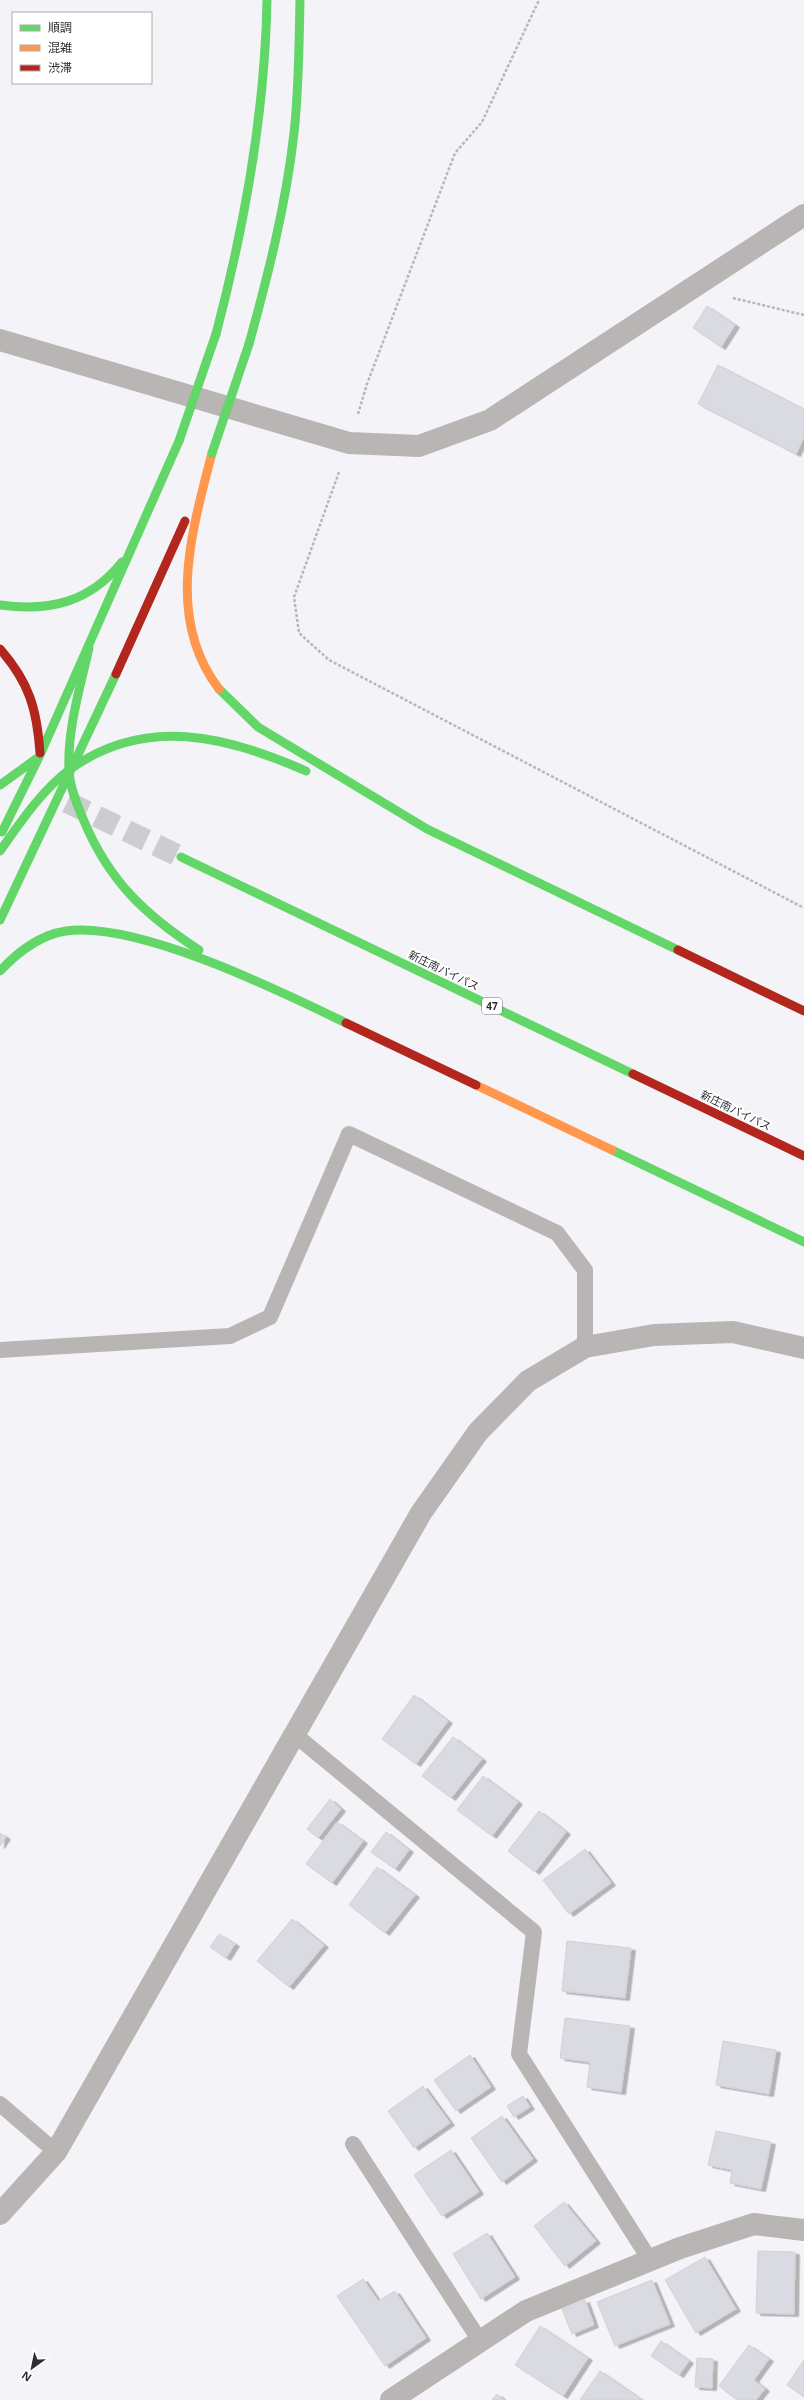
<svg xmlns="http://www.w3.org/2000/svg" width="804" height="2400" viewBox="0 0 804 2400" font-family="'Open Sans','Noto Sans JP',sans-serif">
	<style>
		.building { fill: #d9dae2; stroke: #d1d2d5; filter: url(#shadow) }
		.lines { fill: none; stroke-linecap: round; stroke-linejoin: round }
		.highway-tunnel { stroke: #cdcdd0; stroke-width: 22; stroke-dasharray: 22 11; stroke-linecap: butt }
		.path { stroke: #b8b6b7; stroke-width: 2.5; stroke-dasharray: 3 2; stroke-linecap: butt }
		.lane { stroke: #b9b5b4; stroke-width: 16 }
		.street { stroke: #b9b5b4; stroke-width: 22 }
		.fast { stroke: #63d668; stroke-width: 9 }
		.slow { stroke: #ff974d; stroke-width: 9 }
		.jam { stroke: #b3261e; stroke-width: 9 }
		.fast-bridge { stroke: #63d668; stroke-width: 9 }
		.labels { text-anchor: middle; dominant-baseline: central; stroke-width: 4; stroke-linejoin: round; paint-order: stroke }
		.shield { fill: #fff; stroke: #6d6d70; stroke-width: 1 }
		.shield-label { font-size: 10px; font-weight: bold; fill: #2f2f32 }
		.street-label { font-size: 11px; fill: #2f2f32; stroke: #fff }
	</style>
	<defs>
		<filter id="shadow"><feDropShadow dx="4.5" dy="2.5" stdDeviation="0" flood-color="#0004"/></filter>
	</defs>
	<rect width="100%" height="100%" fill="#f4f4f8"/>
	<g class="building">
		<polygon points="707,306 735,325 721,347 693,328"/>
		<polygon points="718,365 804,409 804,437 796,454 698,404"/>
		<polygon points="414,1695 448,1721 416,1764 382,1739"/>
		<polygon points="453,1737 482,1759 451,1798 422,1776"/>
		<polygon points="483,1776 518,1802 492,1836 457,1810"/>
		<polygon points="330,1799 341,1809 318,1838 307,1829"/>
		<polygon points="539,1811 566,1832 535,1872 508,1851"/>
		<polygon points="337,1822 363,1841 332,1883 306,1864"/>
		<polygon points="386,1832 409,1850 395,1869 371,1852"/>
		<polygon points="0,1833 6,1837 0,1846"/>
		<polygon points="585,1849 611,1883 569,1914 543,1880"/>
		<polygon points="377,1867 415,1895 385,1933 349,1905"/>
		<polygon points="292,1919 324,1945 289,1987 257,1961"/>
		<polygon points="219,1934 235,1944 226,1958 210,1947"/>
		<polygon points="567,1941 631,1948 625,1998 562,1991"/>
		<polygon points="565,2018 630,2026 621,2092 587,2087 590,2062 560,2058"/>
		<polygon points="723,2041 776,2050 769,2094 716,2085"/>
		<polygon points="470,2055 491,2087 456,2111 434,2080"/>
		<polygon points="423,2086 450,2123 414,2148 388,2111"/>
		<polygon points="523,2096 530,2107 514,2117 507,2106"/>
		<polygon points="502,2116 533,2159 502,2182 471,2138"/>
		<polygon points="716,2131 771,2142 761,2189 730,2183 732,2170 708,2165"/>
		<polygon points="451,2150 479,2192 442,2216 414,2175"/>
		<polygon points="564,2202 596,2241 565,2266 534,2226"/>
		<polygon points="487,2233 515,2277 481,2299 453,2254"/>
		<polygon points="758,2251 795,2252 794,2314 756,2313"/>
		<polygon points="705,2257 736,2309 696,2333 665,2280"/>
		<polygon points="363,2279 378,2301 395,2291 426,2338 385,2366 337,2296"/>
		<polygon points="652,2280 670,2324 615,2346 597,2302"/>
		<polygon points="585,2300 594,2325 572,2334 562,2309"/>
		<polygon points="540,2326 588,2358 563,2396 515,2365"/>
		<polygon points="661,2341 689,2361 679,2375 651,2356"/>
		<polygon points="749,2345 769,2359 754,2380 765,2389 756,2400 737,2400 719,2386"/>
		<polygon points="697,2358 713,2359 712,2388 695,2387"/>
		<polygon points="804,2360 804,2397 787,2385"/>
		<polygon points="600,2371 642,2400 580,2400"/>
		<polygon points="497,2394 504,2400 492,2400"/>
	</g>
	<g class="lines">
		<polyline class="highway-tunnel" points="67,802 181,857"/>
		<g class="path">
			<polyline points="733,298 804,315"/>
			<polyline points="358,414 367,384 455,153 482,122 539,0"/>
			<polyline points="339,472 294,597 299,633 329,660 804,908"/>
		</g>
		<g class="lane">
			<polyline points="0,1350 230,1336 270,1317 349,1134 557,1233 585,1270 585,1347"/>
			<polyline points="294,1734 534,1932 519,2054 650,2260"/>
			<polyline points="0,2104 56,2152"/>
			<polyline points="353,2144 480,2341"/>
		</g>
		<g class="street">
			<polyline points="0,340 349,443 419,446 490,420 804,215"/>
			<polyline points="0,2214 56,2152 421,1513 478,1432 528,1381 585,1347 654,1335 733,1332 804,1348"/>
			<polyline points="391,2400 526,2311 680,2248 754,2224 804,2230"/>
		</g>
		<g class="fast">
			<path d="M 216,334 C 245,224 265,114 267,0"/>
			<path d="M 249,344 C 268,275 286,205 294,133 C 299,89 299,44 300,0"/>
			<path d="M 0,605 C 50,612 90,602 122,562"/>
			<path d="M 89,648 C 80,688 67,730 69,771 C 70,788 77,805 84,821 C 109,881 145,915 199,950"/>
			<polyline points="219,689 258,727 427,829 678,950"/>
			<polyline points="0,785 36,759"/>
			<polyline points="2,832 40,755 179,441"/>
			<path d="M 0,851 C 20,823 41,791 69,770 C 145,715 227,736 306,771"/>
			<polyline points="181,857 633,1074"/>
			<polyline points="0,920 116,674"/>
			<path d="M 0,971 C 18,952 39,935 66,931 C 138,921 280,991 346,1023"/>
			<polyline points="612,1150 804,1242"/>
		</g>
		<g class="slow">
			<path d="M 212,453 C 192,531 165,618 219,689"/>
			<polyline points="476,1085 612,1150"/>
		</g>
		<g class="jam">
			<path d="M 0,649 C 29,682 37,709 40,753"/>
			<polyline points="116,674 185,521"/>
			<polyline points="678,950 804,1011"/>
			<polyline points="346,1023 476,1085"/>
			<polyline points="633,1074 804,1156"/>
		</g>
		<g class="fast-bridge">
			<polyline points="179,441 216,334"/>
			<polyline points="212,453 249,344"/>
		</g>
	</g>
	<g class="labels">
		<rect class="shield" x="482" y="998" width="20" height="16" rx="3"/>
		<g class="shield-label">
			<text x="492" y="1006">47</text>
		</g>
		<g class="street-label">
			<text transform="translate(444 970) rotate(26)">新庄南バイパス</text>
			<text transform="translate(736 1110) rotate(26)">新庄南バイパス</text>
		</g>
	</g>
	<rect x="12" y="12" width="140" height="72" fill="#ffffff" stroke="#acacad"/>
	<rect x="20" y="25" width="20" height="6" fill="#63d668" stroke="#acacad"/>
	<text x="48" y="32" font-size="12" fill="#2f2f32">順調</text>
	<rect x="20" y="45" width="20" height="6" fill="#ff974d" stroke="#acacad"/>
	<text x="48" y="52" font-size="12" fill="#2f2f32">混雑</text>
	<rect x="20" y="65" width="20" height="6" fill="#b3261e" stroke="#acacad"/>
	<text x="48" y="72" font-size="12" fill="#2f2f32">渋滞</text>
	<g transform="translate(32 2368) rotate(213)" stroke="#ffffff" stroke-width="3" paint-order="stroke">
	<path d="M0-3L7 15L0 10L-7 15Z" fill="#2f2f32"/>
	<text y="-6" font-size="11" font-weight="bold" text-anchor="middle" fill="#2f2f32">N</text>
	</g>
</svg>
